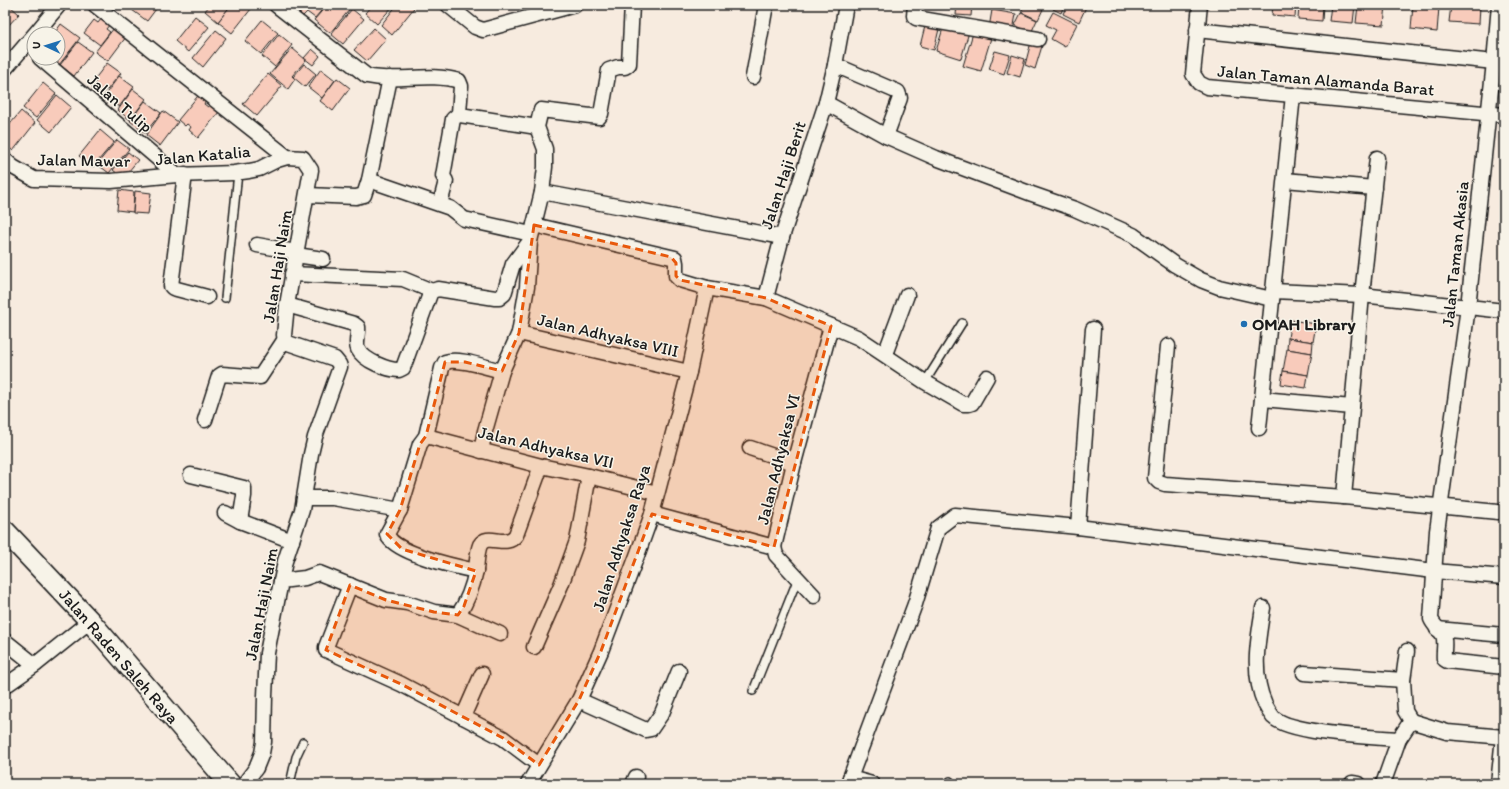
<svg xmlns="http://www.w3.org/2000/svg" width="1509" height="789" viewBox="0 0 1509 789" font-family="Itim,sans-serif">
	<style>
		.building { fill: #f8cbbb; stroke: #1c1c1c }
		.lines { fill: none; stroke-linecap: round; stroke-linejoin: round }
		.service-casing { stroke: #1c1c1c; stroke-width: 10 }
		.minor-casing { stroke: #1c1c1c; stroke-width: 17 }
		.secondary-casing { stroke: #1c1c1c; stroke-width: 23 }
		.service { stroke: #f7f3e8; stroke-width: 7 }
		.minor { stroke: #f7f3e8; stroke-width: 14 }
		.secondary { stroke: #f7f3e8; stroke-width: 20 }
		.marked { fill: #e8590c; fill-opacity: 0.2; stroke: #e8590c; stroke-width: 3; stroke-dasharray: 8 5; stroke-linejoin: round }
		.poi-dot { fill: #1f6fb2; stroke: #f7f3e8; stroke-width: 1.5 }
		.labels { text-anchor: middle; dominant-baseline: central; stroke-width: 3; stroke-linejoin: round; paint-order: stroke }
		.street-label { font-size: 17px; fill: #1c1c1c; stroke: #f7f3e8 }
		.poi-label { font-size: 17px; font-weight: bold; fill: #1c1c1c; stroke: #f7f3e8; text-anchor: start }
	</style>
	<rect width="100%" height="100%" fill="#f7ebdf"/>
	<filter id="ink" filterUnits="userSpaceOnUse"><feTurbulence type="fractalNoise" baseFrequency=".025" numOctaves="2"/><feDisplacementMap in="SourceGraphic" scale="8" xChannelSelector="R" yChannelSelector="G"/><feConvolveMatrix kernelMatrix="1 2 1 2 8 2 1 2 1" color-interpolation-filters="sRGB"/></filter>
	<g filter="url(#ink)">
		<g class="building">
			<polygon points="5,5 9,5 19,14 7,27 5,25"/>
			<polygon points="136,5 159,5 147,21 132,10"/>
			<polygon points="210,5 231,5 218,22 205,11"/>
			<polygon points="231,5 247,5 251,9 232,33 218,22"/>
			<polygon points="301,5 326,5 315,18 307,12 301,18 295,13"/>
			<polygon points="327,5 345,5 350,9 330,33 314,20"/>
			<polygon points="372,5 394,5 377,24 365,13"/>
			<polygon points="397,5 410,5 414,8 392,35 381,25"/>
			<polygon points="957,5 972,5 971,16 956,15"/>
			<polygon points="1024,5 1040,5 1044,7 1038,20 1021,12"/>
			<polygon points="1055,5 1064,5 1061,13 1053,9"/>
			<polygon points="1067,5 1087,5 1079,22 1063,14"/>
			<polygon points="1273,5 1296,5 1295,17 1272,15"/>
			<polygon points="1299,5 1323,5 1322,21 1298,19"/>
			<polygon points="1331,5 1355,5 1353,23 1329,21"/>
			<polygon points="1358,5 1386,5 1384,25 1356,23"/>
			<polygon points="1413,5 1439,7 1437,32 1411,29"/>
			<polygon points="1451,5 1480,6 1479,24 1449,22"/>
			<polygon points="352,9 364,19 343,44 331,34"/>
			<polygon points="992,10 1016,14 1013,31 989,28"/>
			<polygon points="1053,12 1077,24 1065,47 1051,39 1056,30 1046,25"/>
			<polygon points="1021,13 1037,20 1031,33 1015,25"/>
			<polygon points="195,16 209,27 188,52 175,41"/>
			<polygon points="102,18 110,24 106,29 110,32 100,45 84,33 94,20 98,23"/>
			<polygon points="262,20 278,33 261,54 245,41"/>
			<polygon points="61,24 80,38 59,65 50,58 58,58 58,34 54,34"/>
			<polygon points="944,25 969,32 961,59 936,51"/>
			<polygon points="925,26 939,29 934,50 920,46"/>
			<polygon points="114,28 126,37 108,61 95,52"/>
			<polygon points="374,28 386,39 367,61 354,50"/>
			<polygon points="216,30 226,38 203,67 193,58"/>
			<polygon points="973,33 991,38 981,71 963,66"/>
			<polygon points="279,34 292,45 275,67 262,56"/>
			<polygon points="78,42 92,52 74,76 60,65"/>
			<polygon points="1031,42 1042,46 1035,69 1025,65"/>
			<polygon points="292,48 306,60 292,76 295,79 288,89 270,74"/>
			<polygon points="312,49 320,56 313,65 304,58"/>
			<polygon points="995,51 1010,55 1004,74 989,69"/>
			<polygon points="1012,55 1025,59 1020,77 1007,73"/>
			<polygon points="107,63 121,73 107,90 106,89 101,95 92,88 96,82 94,80"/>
			<polygon points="304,64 316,74 305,87 293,77"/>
			<polygon points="321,69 335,80 322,98 308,87"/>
			<polygon points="268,74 282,86 257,116 243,104"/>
			<polygon points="119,76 134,87 119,107 104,96"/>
			<polygon points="337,78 350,88 333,111 320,101"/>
			<polygon points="43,83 56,94 36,118 23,108"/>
			<polygon points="133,89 146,99 130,120 118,110"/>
			<polygon points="202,91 209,97 204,104 208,107 210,104 219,112 198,138 189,130 191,127 187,124 185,126 178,120"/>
			<polygon points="57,95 71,107 51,132 37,120"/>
			<polygon points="145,101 161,113 145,133 130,121"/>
			<polygon points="21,111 35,123 13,151 5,144 5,130"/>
			<polygon points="163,111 178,122 160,146 146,135"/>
			<polygon points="100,130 114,142 93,167 79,156"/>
			<polygon points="117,140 129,149 109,173 97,164"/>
			<polygon points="128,152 138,160 123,178 113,170"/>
			<polygon points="119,190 134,192 133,212 117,210"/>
			<polygon points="135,191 151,193 148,214 133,213"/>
			<polygon points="1291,320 1316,324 1313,342 1288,338"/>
			<polygon points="1288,338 1313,342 1312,353 1287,349"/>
			<polygon points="1287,349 1312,353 1308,375 1283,371"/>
			<polygon points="1283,371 1308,375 1306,388 1281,384"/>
		</g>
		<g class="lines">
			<g class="service-casing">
				<g id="service">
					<polyline points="225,298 238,173"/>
					<polyline points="925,382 962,323"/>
					<polyline points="753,691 798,578"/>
					<polyline points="290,784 296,757 303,742"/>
					<polyline points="949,784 950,781"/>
				</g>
			</g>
			<g class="minor-casing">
				<g id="minor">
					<polyline points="95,5 287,157 303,158 311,170 287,305 284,335 285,339 288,343 335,359 339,364 340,367 315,437 311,454 302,510 285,561 267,653 265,696 264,742 262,753 256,768 244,784"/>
					<path d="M 276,5 L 367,76 C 397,83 428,72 459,81 L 461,86 L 459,113 L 460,115 L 537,127"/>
					<polyline points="448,5 475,27 483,30 575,5"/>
					<polyline points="915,5 914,16 916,18 1038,39"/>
					<polyline points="1200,5 1193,74 1199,83 1207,87 1504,115"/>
					<path d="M 1499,5 L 1494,62 L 1468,307 L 1437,531 L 1431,619 C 1434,626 1439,629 1443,635 C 1446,642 1443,651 1444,659 L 1447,661 L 1504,667"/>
					<polyline points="1197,30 1503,63"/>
					<polyline points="35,34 59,5"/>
					<polyline points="40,58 177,175"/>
					<polyline points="835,65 898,92 900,98 886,136"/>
					<polyline points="5,69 34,35"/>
					<polyline points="753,77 766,5"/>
					<polyline points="826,103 886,136 936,158 1032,194 1075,209 1133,235 1175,265 1201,280 1219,287 1272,299"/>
					<polyline points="5,160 13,167 34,179 111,181 177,175 234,173 249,171 259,169 277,160 287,157"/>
					<polyline points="185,174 171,286 173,288 207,297"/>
					<polyline points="369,180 450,208 464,219 531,234"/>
					<polyline points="1285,180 1374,188"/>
					<polyline points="542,192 782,237"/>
					<polyline points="307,195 356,197 364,195 369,180 390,78"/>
					<polyline points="440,204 446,181 443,176 453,119 459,114"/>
					<polyline points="534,225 671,257 675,258 676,263 676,276 680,280 707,288 766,298 859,338 925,382 963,404 969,404 972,403 987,377"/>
					<polyline points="257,245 296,252"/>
					<polyline points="296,255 323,259"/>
					<polyline points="292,274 403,279 432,291"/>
					<polyline points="1273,291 1362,295 1504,311"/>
					<polyline points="766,298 782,237 826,103 835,65 846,5"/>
					<path d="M 287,305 L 354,324 L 358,327 C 359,334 355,343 358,349 C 364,361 388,370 399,370 L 403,368 L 430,294 L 432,291 L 438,289 L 495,298 L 499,298 L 504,294 L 513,264 L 530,241"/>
					<polyline points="519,333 689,372"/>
					<polyline points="1168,346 1155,478 1159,482 1165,484 1344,497 1498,512"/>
					<polyline points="885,354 907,295"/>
					<polyline points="1262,399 1352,407"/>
					<polyline points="205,420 219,376 222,374 260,377 285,339"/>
					<polyline points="1259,428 1293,95"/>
					<polyline points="426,436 541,466 589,476 657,493"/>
					<polyline points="750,448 794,463"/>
					<polyline points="481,451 485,431 502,371 519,333 527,287 530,241 542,192 545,167 545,149 537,127 541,110 599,117 601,114 609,70 618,67 625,67 629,64 632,5"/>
					<polyline points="191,475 244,488 244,496 240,521"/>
					<polyline points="1344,497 1362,295 1377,158"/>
					<polyline points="304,498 333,498 400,510"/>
					<polyline points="225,513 240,521 292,541"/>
					<polyline points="652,514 774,547 794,463 831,326"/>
					<polyline points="1078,527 1093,329"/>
					<polyline points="774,547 776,555 814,596"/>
					<path d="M 476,571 C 457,567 392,553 387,534 L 400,510 L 420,444 L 426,436 L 442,368 L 445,362 C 459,357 487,368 502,371"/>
					<polyline points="281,581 305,578 319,573 386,600 407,603 434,612 458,615 500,634"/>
					<polyline points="350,585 326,647 326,650 401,684 503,738 539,765"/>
					<path d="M 1263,608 C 1258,640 1251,673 1265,704 C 1267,708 1270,713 1273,717 C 1290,734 1373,737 1399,739"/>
					<path d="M 458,615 C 467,602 473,586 476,570 C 477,562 477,552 480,545 C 488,532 506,549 516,535 L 541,466"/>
					<polyline points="1437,629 1504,635"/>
					<polyline points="5,641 35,665"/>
					<polyline points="534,647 561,585 577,541 589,476"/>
					<polyline points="1407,651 1403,680 1405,711 1411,721"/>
					<polyline points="1304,673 1403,680"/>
					<polyline points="5,686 35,665 90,621"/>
					<polyline points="579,700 646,730 651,729 662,713 679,671"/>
					<polyline points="463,717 482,674"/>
					<polyline points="1411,721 1447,732 1504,737"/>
					<polyline points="850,778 915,604 938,528 955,515 1078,527 1434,571 1504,577"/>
					<polyline points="1352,783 1359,784"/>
					<polyline points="528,784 579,700 601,651 638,553 652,514 689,372 707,288"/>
					<polyline points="633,784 636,777"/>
					<polyline points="848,784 850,778 872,784"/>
					<polyline points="1383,784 1399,739 1411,721"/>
					<polyline points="1498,784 1503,737"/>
				</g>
			</g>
			<g class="secondary-casing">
				<polyline id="secondary" points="5,531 90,621 230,784"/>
			</g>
			<use href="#service" class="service"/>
			<use href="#minor" class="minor"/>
			<use href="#secondary" class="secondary"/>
		</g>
	</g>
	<path class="marked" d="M 534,225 L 671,257 L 676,263 L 676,276 L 680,280 L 766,298 L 831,326 L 774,547 L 652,514 L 601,651 L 579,700 L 539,765 L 503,738 L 401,684 L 326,650 L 350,585 L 386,600 L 434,612 L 458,615 L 464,606 L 476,571 L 402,549 L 387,534 L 400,510 L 420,444 L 426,436 L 445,362 L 465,362 L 502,371 L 519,333 Z"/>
	<circle class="poi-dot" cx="1244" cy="324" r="4"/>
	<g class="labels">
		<g class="street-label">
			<text transform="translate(1326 80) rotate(5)">Jalan Taman Alamanda Barat</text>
			<text transform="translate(120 103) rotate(41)">Jalan Tulip</text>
			<text transform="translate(203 155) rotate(-5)">Jalan Katalia</text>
			<text transform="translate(84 160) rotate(1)">Jalan Mawar</text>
			<text transform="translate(783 175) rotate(-72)">Jalan Haji Berit</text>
			<text transform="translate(1455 254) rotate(-84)">Jalan Taman Akasia</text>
			<text transform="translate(277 266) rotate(-81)">Jalan Haji Naim</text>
			<text transform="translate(608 335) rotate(13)">Jalan Adhyaksa VIII</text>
			<text transform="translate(546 447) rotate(13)">Jalan Adhyaksa VII</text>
			<text transform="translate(778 459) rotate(-76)">Jalan Adhyaksa VI</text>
			<text transform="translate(621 538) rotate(-72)">Jalan Adhyaksa Raya</text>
			<text transform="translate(261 604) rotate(-79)">Jalan Haji Naim</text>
			<text transform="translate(119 656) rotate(49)">Jalan Raden Saleh Raya</text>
		</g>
		<g class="poi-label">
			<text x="1252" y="324">OMAH Library</text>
		</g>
	</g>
	<rect width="1509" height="789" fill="none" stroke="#f7f3e8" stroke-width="20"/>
	<rect x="10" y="10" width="1489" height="769" fill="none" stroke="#1c1c1c" stroke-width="1.5" filter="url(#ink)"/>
	<g transform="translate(46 46) rotate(274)"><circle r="19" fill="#f7f3e8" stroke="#9f9d96"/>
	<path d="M0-3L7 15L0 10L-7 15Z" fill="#1f6fb2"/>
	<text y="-6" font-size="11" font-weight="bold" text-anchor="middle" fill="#1c1c1c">U</text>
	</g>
</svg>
